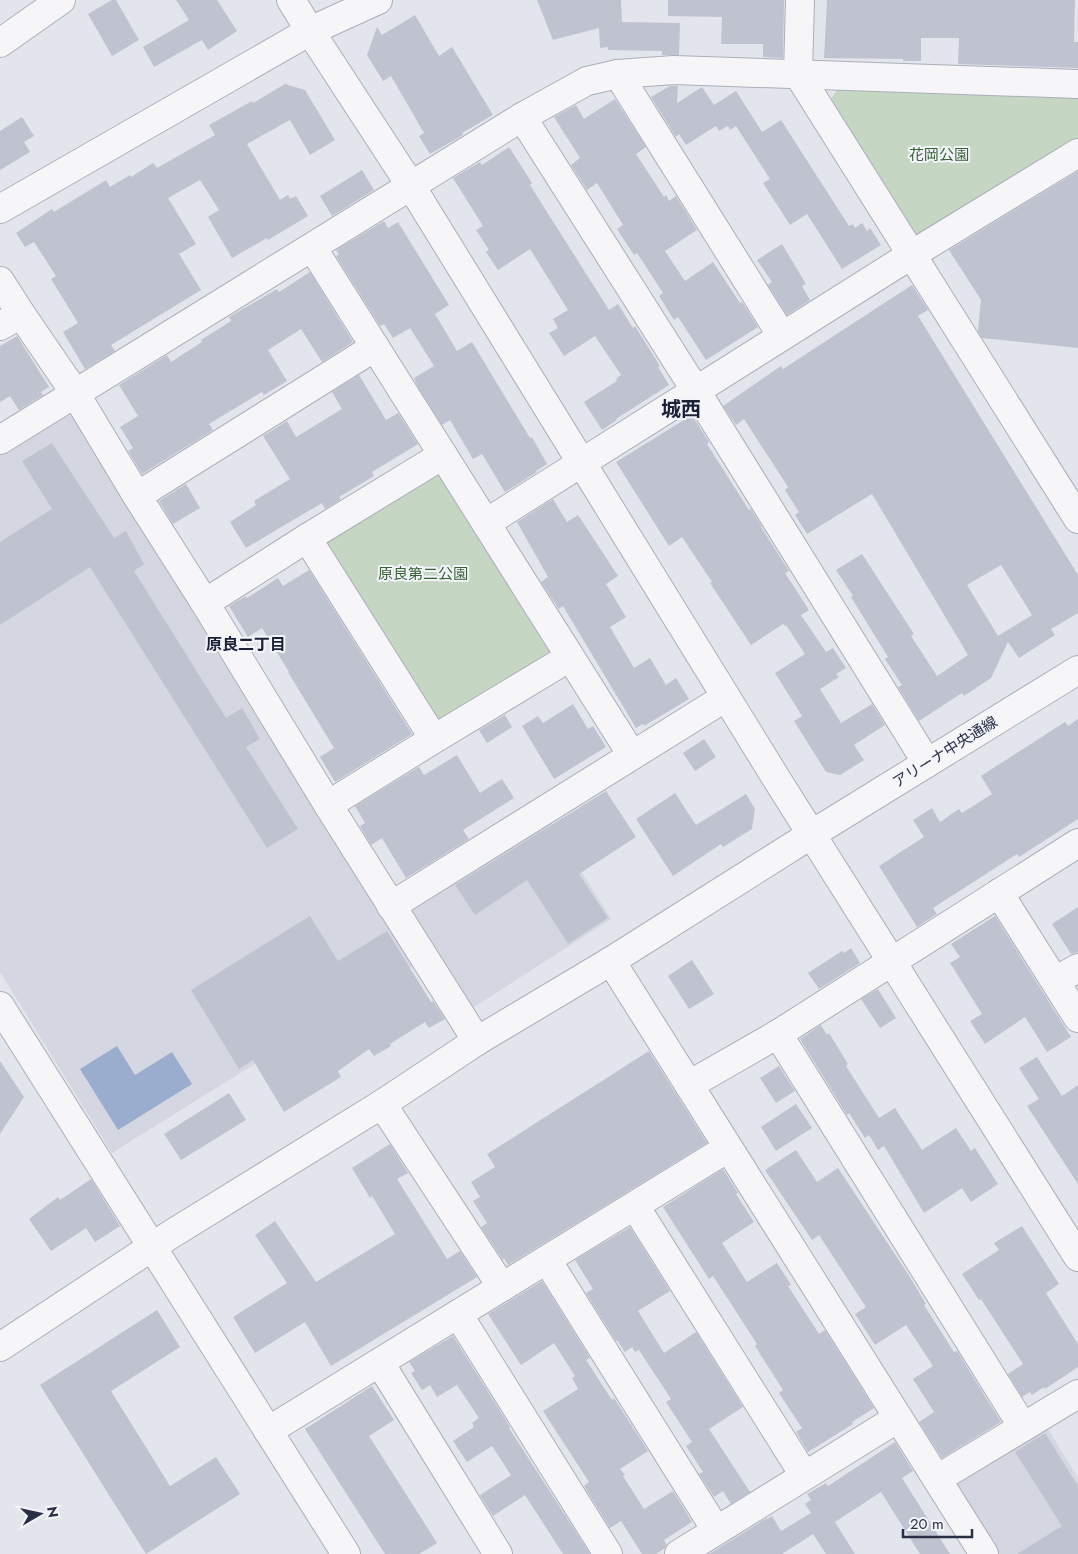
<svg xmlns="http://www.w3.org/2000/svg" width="1078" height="1554" viewBox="0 0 1078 1554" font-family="Jost,'Noto Sans JP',sans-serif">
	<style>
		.built { fill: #d4d7e1 }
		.green { fill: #c5d6c3 }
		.water { fill: #9badce }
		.building { fill: #bfc3cf; fill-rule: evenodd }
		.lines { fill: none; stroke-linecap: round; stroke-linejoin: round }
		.minor-casing { stroke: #aaaeba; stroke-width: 30 }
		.minor { stroke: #f6f6f9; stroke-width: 28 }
		.labels { text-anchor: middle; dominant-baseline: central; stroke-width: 4; stroke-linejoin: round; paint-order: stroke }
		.park-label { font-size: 15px; fill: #376235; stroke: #f2f4f9 }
		.street-label { font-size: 15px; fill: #292f45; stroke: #f2f4f9 }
		.neighbourhood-label { font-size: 16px; font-weight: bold; fill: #1b2036; stroke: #f2f4f9 }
		.district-label { font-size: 20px; font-weight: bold; fill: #1b2036; stroke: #f2f4f9 }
	</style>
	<rect width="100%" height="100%" fill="#e2e5ec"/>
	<g class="built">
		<polygon points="59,415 75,416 417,963 112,1153 0,972 0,452"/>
		<polygon points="549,820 611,919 471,1009 414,919 412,907"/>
		<polygon points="1046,1426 1078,1478 1078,1554 994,1554 955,1492 957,1482"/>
	</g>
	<g class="green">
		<polygon points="839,86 1078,95 1078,145 914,239 829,103"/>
		<polygon points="443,470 552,645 551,656 444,724 431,723 323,552 324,537"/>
	</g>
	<polygon class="water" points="117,1046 135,1075 172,1052 192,1084 118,1130 80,1069"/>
	<g class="building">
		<polygon points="112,0 116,0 139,40 112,56 88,14"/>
		<polygon points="176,0 217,0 237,31 208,50 202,40 154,67 143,47 189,20"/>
		<polygon points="537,0 621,0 622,22 680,23 679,55 662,55 662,51 608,50 608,47 600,48 599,28 553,40"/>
		<polygon points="668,0 784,0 783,58 763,57 763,44 721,44 722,17 668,16"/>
		<polygon points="827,0 1075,0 1074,42 1078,42 1078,68 958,64 959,38 921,38 921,61 903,61 903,59 824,58"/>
		<polygon points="415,15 439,56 452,47 493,115 462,133 463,135 430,154 419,136 424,133 391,76 383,81 367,55 377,27 382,35"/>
		<polygon points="285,84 305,90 335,140 310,155 290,120 247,144 280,200 288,195 290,199 296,196 308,216 268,240 267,238 232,258 208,217 219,210 200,180 168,198 196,244 179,254 201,290 111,345 115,351 85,369 63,332 78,323 51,279 56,276 34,242 25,247 16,233 52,209 54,212 106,180 110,187 130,175 131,177 153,163 157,168 215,135 209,125 252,101 253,103"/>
		<polygon points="670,86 678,86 677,103 702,87 714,105 736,91 762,132 781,120 849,226 853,224 855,228 862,223 867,231 870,228 881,245 842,269 807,214 790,225 763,183 770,179 736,126 730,130 728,126 719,131 716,126 686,145 679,134 676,137 651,97"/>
		<polygon points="615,99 646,147 636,154 664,197 666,195 669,201 676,196 697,230 665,251 685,281 713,262 740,303 742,302 758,327 706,360 678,317 674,320 659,296 663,293 637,253 634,255 617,229 623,225 597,183 587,190 571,165 580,158 554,117 576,105 584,119"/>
		<polygon points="22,117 34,136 24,142 30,152 0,170 0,131"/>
		<polygon points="509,147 532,183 530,185 609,310 618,304 633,328 635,326 660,366 658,367 669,385 616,419 617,420 602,430 584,402 617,381 616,379 621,375 595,336 564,356 549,333 558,328 553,319 568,310 530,249 498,270 486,252 489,250 476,230 483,226 453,178 480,162 482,165"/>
		<polygon points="362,170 374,190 332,216 320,196"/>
		<polygon points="1078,171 1078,348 982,338 978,331 981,300 949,250"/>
		<polygon points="384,221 388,228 398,222 449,305 435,314 457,351 472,342 530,438 532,437 547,464 536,471 537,472 505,492 482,454 473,459 450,420 442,425 418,387 414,378 434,366 410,328 393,338 384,324 380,326 336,256 339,254 336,250"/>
		<polygon points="782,244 806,284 802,286 810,300 787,315 768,285 772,282 757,260"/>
		<polygon points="310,272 353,342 322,362 301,329 268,350 287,381 264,395 262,392 209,424 213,430 142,474 128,451 133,448 120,427 138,416 119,385 167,355 171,362 202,342 201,340 231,321 229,317 277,289 279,292"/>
		<path d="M 912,285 L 928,310 L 918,316 L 1078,575 L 1078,613 L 1051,629 L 1055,635 L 1019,658 L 1008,642 L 991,678 L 964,696 L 962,693 L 919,721 L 898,687 L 902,685 L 885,659 L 888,657 L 851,597 L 853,596 L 836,570 L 862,554 L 914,634 L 911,636 L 937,676 L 968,655 L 872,494 L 807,534 L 795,515 L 799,512 L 785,490 L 788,487 L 744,419 L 736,425 L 723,406 L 781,366 L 783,369 ZM 1001,565 L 1032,615 L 998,636 L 967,585 Z"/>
		<polygon points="17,336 49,387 41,392 43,395 19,410 10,396 0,402 0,346"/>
		<polygon points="359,375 386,420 398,413 418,444 372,472 374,476 339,497 341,499 325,509 322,503 246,548 230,522 256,505 254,501 290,479 263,436 287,421 296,437 342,409 332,392"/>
		<polygon points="692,415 709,442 707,444 749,510 751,509 762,527 761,527 789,571 785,573 809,610 801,615 826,652 833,648 846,668 836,674 839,677 820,689 841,723 872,704 885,725 854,745 864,760 840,775 826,772 794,721 802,716 775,673 805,654 786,625 785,626 783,624 751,645 710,583 712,582 682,537 669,546 616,462"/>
		<polygon points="52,443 114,538 126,531 144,564 134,571 226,718 242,708 260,739 246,747 298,829 267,848 90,567 0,625 0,542 52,509 22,461"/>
		<polygon points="186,484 200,508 173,524 159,501"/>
		<polygon points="553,499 567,522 578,515 618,576 606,584 626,617 610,627 634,668 650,658 666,685 676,678 689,699 644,726 643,724 636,728 563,606 559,609 541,582 548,577 517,522"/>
		<polygon points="309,570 412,734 335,782 320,757 334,748 288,672 289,672 262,628 248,637 229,606 246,596 247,598 278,578 283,586"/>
		<polygon points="573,704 588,729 593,726 606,747 554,779 522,726 538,716 543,723"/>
		<polygon points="505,715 512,727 487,743 479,730"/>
		<polygon points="1078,719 1078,819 1019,857 1017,854 933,908 937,914 917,927 879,866 924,837 913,820 932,808 940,822 959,809 962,813 992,794 981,776 1065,722 1068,726"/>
		<polygon points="704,739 716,757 695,771 683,753"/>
		<polygon points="457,755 480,793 502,779 514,798 463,830 469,839 406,878 382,838 371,845 360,826 365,823 355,806 419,767 424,775"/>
		<polygon points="606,791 636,837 579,874 608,918 568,944 527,880 475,915 455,885"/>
		<polygon points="675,793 696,825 746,794 755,809 752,829 723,847 721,844 673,876 636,819"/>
		<polygon points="1078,907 1078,952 1071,954 1052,924"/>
		<polygon points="310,916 338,961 387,931 431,1002 433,1001 445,1019 429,1028 425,1022 390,1044 391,1046 374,1056 369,1049 338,1071 341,1077 284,1112 253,1060 239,1069 191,990"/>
		<polygon points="995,916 1071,1037 1047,1052 1025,1017 985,1044 970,1021 982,1014 950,963 960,957 951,944"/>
		<polygon points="851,948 860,963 819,989 808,973 842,951 844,953"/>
		<polygon points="692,960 714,994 689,1009 668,976"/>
		<polygon points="878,989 896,1018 880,1028 861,999"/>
		<polygon points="821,1025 827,1035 829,1033 848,1064 846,1066 879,1118 895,1108 922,1150 956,1128 971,1151 975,1148 998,1184 971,1202 962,1188 924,1213 884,1146 878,1150 869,1135 865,1138 849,1113 847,1115 800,1039"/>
		<polygon points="649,1051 707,1143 508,1265 504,1258 503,1260 481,1227 487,1223 473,1201 480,1197 471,1182 495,1167 487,1154"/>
		<polygon points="1037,1057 1062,1096 1078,1085 1078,1184 1027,1106 1039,1099 1019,1068"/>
		<polygon points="0,1061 24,1097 0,1134"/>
		<polygon points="779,1066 795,1091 776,1103 760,1078"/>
		<polygon points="229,1093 246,1120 181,1160 164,1134"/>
		<polygon points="796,1104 812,1128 776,1151 761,1127"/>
		<polygon points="390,1144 408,1173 397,1179 447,1259 460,1251 477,1277 331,1366 305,1322 255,1353 233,1317 287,1283 255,1235 275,1221 316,1282 395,1234 372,1196 370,1198 352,1168"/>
		<polygon points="796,1150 817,1182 838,1168 908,1274 926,1304 924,1305 954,1352 957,1351 1001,1422 942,1458 919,1422 934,1412 913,1379 933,1366 906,1325 875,1345 855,1314 866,1307 819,1235 812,1240 765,1170"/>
		<polygon points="723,1169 738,1193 736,1194 754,1222 722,1243 747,1282 777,1263 791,1285 788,1286 819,1334 825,1330 874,1408 852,1422 853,1424 808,1452 796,1432 802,1428 779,1393 783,1390 755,1346 757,1344 713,1276 709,1279 663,1207"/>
		<polygon points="91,1179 120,1226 95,1242 86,1228 51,1251 29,1219 58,1197 60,1200"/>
		<polygon points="1022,1226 1059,1284 1046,1293 1078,1344 1078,1367 1045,1389 1044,1387 1032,1395 1030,1392 1022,1397 1008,1374 1023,1364 981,1299 979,1300 962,1274 999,1250 994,1243"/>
		<polygon points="630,1227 670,1291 638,1311 664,1353 696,1332 743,1407 709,1429 750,1492 731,1504 723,1491 714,1497 699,1474 703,1472 686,1446 692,1442 666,1402 671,1399 639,1350 635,1352 632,1347 625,1352 617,1340 616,1341 586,1293 593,1289 575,1260"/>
		<polygon points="542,1281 590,1358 586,1360 612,1400 614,1398 648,1451 620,1469 625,1475 623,1476 644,1509 673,1491 692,1522 664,1540 667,1545 665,1548 656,1554 642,1554 621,1521 610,1528 584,1486 589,1482 543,1411 578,1389 572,1378 575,1376 554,1343 521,1365 488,1314"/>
		<polygon points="157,1310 180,1347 111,1391 170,1486 216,1457 240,1494 146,1554 40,1385"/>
		<polygon points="453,1336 510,1427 509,1428 590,1554 563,1554 525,1495 493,1516 480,1495 511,1475 492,1446 467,1462 453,1441 474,1427 472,1423 479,1418 457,1385 437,1397 430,1385 422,1390 411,1373 415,1371 409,1362"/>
		<polygon points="372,1386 394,1420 369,1436 437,1543 419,1554 385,1554 305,1429"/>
		<polygon points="1045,1433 1078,1486 1078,1554 1017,1554 1062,1526 1015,1452"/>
		<polygon points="895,1442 913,1471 902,1478 950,1554 920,1554 881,1492 835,1522 855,1554 826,1554 813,1534 782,1554 709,1554 767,1518 767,1519 772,1516 781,1531 811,1513 805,1504 811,1500 807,1494 826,1483 828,1486"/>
	</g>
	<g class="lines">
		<g class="minor-casing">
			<g id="minor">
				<polyline points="291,0 310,31 411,186 776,778 1078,1257"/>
				<polyline points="800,0 798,74 1078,519"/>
				<polyline points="0,43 61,0"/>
				<polyline points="618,74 782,336"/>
				<polyline points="522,117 696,391 927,763"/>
				<polyline points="0,209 310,31 378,0"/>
				<polyline points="312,247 632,755"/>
				<polyline points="0,281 21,314 75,393 137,496 205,603 328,805 477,1041"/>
				<polyline points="0,326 21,314"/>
				<polyline points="0,440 522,117 587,81 618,74 674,70 1078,84"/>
				<polyline points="137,496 375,347"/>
				<polyline points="486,523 911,255 1078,153"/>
				<polyline points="307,538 434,739"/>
				<polyline points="205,603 307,538 443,455"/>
				<polyline points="328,805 434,739 570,657"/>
				<polyline points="999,893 1078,1018"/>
				<polyline points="391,906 726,697"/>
				<polyline points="611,961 984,1554"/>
				<polyline points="1055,981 1078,968"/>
				<polyline points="0,1006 346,1554"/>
				<polyline points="778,1034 1023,1427"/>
				<polyline points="689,1085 778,1034 1078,843"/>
				<polyline points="382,1104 502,1287"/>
				<polyline points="635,1206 804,1475"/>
				<polyline points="547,1260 716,1530"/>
				<polyline points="458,1314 608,1554"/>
				<polyline points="0,1347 170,1235 382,1104 477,1041 611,961 812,834 1078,670"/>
				<polyline points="380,1363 498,1554"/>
				<polyline points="268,1431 728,1148"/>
				<polyline points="937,1479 1078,1394"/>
				<polyline points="679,1554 898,1418"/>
			</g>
		</g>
		<use href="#minor" class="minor"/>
	</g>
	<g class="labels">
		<g class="park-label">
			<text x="939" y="155">花岡公園</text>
			<text x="423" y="574">原良第二公園</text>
		</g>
		<g class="street-label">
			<text transform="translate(945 752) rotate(-32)">アリーナ中央通線</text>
		</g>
		<g class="neighbourhood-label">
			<text x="246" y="644">原良二丁目</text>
		</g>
		<g class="district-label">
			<text x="681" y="409">城西</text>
		</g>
	</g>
	<g transform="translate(40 1514) rotate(81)" stroke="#f2f4f9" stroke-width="4" paint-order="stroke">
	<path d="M0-4L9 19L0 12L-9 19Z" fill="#292f45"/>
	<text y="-8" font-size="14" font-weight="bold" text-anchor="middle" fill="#292f45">N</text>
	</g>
	<path d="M903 1529v8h69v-8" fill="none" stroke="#292f45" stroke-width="2.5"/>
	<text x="910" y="1529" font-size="15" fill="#292f45" stroke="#f2f4f9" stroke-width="4" paint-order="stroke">20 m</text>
</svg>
